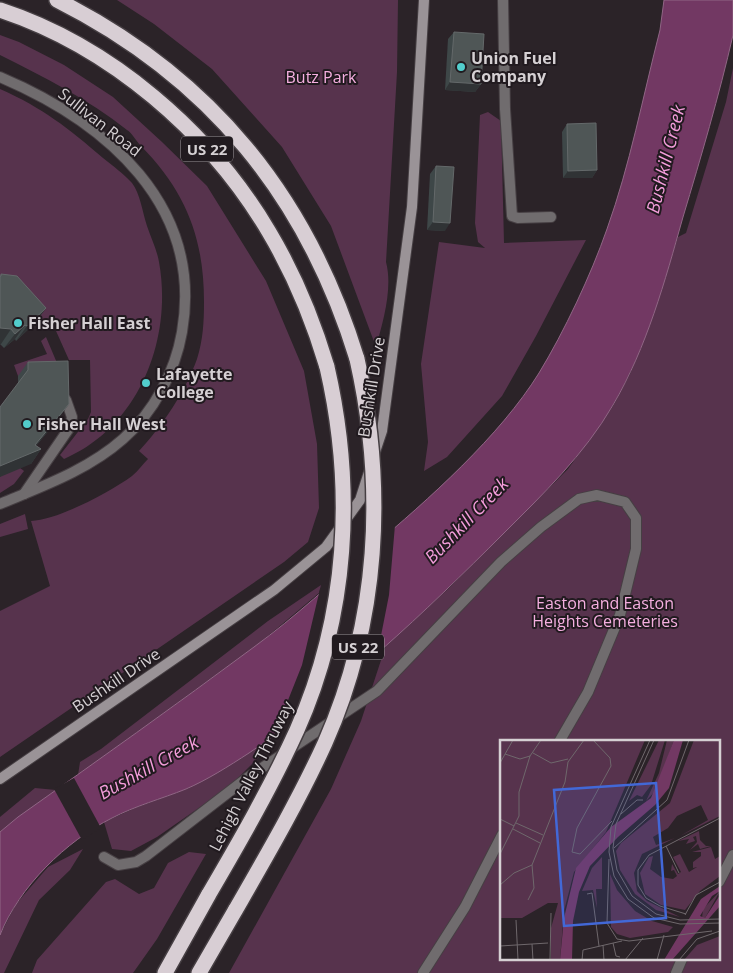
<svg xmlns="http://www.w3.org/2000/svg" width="733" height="973" viewBox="0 0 733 973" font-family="'Open Sans',sans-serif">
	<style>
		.green { fill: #57334d; fill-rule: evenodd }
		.water { fill: #723863; stroke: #906685 }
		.pier { fill: #2b2328 }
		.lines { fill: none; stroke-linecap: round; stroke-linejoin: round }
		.lane-casing { stroke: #463f43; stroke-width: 12 }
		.street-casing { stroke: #463f43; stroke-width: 12 }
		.secondary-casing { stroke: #463f43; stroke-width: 12 }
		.highway-casing { stroke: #463f43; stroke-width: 18 }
		.lane { stroke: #706c6e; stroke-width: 10 }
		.street { stroke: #706c6e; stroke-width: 10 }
		.secondary { stroke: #9a9397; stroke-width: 10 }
		.highway { stroke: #d8ced4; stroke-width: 15 }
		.highway-bridge-casing { stroke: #463f43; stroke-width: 18; stroke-linecap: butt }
		.highway-bridge { stroke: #d8ced4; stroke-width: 15 }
		.wall { fill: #3e4748 }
		.shaded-wall { fill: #303335 }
		.building { fill: #4f5656; stroke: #64696a }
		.poi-dot { fill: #52cdcc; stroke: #211a1f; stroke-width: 2 }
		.labels { text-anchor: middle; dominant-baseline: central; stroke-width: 4; stroke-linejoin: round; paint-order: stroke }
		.shield { fill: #211a1f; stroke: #9f999d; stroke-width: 1 }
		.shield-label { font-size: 15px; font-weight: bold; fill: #d5d0d3 }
		.poi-label { font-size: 16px; font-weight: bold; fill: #d5d0d3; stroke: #211a1f; text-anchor: start }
		.park-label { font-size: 16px; fill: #f5afe0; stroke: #211a1f }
		.street-label { font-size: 16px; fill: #d5d0d3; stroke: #211a1f }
		.water-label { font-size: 18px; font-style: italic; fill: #f49ddb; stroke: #211a1f }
		.inset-road { fill: none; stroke: #6f686c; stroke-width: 1 }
		.view { fill: #4268d7; fill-opacity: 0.15; stroke: #4268d7; stroke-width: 2.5 }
		.inset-edge { fill: none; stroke: #d5d0d3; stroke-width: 2.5 }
	</style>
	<rect width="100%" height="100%" fill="#2b2328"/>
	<g class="green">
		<path d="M 117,0 L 398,0 L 397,72 L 386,262 C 393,288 383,322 376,347 L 331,226 L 282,147 L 212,69 L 154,24 Z"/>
		<path d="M 0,35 L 19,42 L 64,65 L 113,97 L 162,142 L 207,186 L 266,281 L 304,371 L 317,444 L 319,508 L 308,542 L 284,562 L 0,757 L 0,611 L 50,586 L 31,521 C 58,520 110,492 132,476 C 138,471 143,464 148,459 L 139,451 C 163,425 185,392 197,359 C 203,340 204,322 204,302 C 204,238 186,192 141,146 C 136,141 132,133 127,130 C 88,99 44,77 0,55 Z"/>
		<path d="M 733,68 L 733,973 L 229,973 L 331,789 L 361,721 L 386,645 L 449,588 L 568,469 L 613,406 L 630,374 L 645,337 L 678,237 L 686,233 L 726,102 ZM 502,742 L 719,742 L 719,959 L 502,959 Z"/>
		<path d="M 0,89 C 43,108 68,128 103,158 C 113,166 124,174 132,183 C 140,193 143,214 147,226 C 151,238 157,250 159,262 C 173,339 139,427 64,459 L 60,455 L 88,419 L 91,412 L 90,360 L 69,360 L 52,322 L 43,329 L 12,296 L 0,289 Z"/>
		<polygon points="488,112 501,121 504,243 586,240 536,336 502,396 447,457 424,471 428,442 421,364 439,242 485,248 478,242 475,223 480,115"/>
		<polygon points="46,337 57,363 32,376 18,376 14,365 47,354 41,341"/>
		<polygon points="10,460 24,471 14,484 0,493 0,477"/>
		<polygon points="25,514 28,529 0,537 0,524"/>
		<polygon points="321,585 319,593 255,647 78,775 80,762 101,749 268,621"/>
		<polygon points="258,746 261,755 229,787 157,837 131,851 112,849 104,822 135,808 189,788"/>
		<polygon points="35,788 56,790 0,832 0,817"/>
		<polygon points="83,849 70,870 39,900 4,973 0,973 0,935 16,904 48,867"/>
		<polygon points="189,852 206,854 157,939 133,973 32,973 37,960 106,882 115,879 139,894 154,888 168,863"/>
	</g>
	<path class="water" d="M 664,0 L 733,0 L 733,35 C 719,96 701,157 683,217 C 665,281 647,347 613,405 C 584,455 543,494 503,534 C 424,613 342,691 249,753 C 229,766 207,780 186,789 C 161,799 135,806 112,818 C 66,841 19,887 0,935 L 0,832 L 18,817 C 97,761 176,705 254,647 C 295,617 333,582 371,548 C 428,500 500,436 539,373 C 564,332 591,275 607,229 C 630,165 643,96 660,30 Z"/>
	<g class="pier">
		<polygon points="395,525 389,595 377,656 344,685 273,738 302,665 320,589"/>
		<polygon points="74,778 101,828 82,840 54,789"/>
	</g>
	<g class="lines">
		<g class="lane-casing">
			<g id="lane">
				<polyline points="503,0 505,109 512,216 518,218 551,217"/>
				<polyline points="24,494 70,427 72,417 66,400"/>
				<polyline points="104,857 118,865 136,862 146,856 247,778 377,691 501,562 541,527 579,499 597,495 625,502 636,518 636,549 620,615 588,692 559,742"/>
				<polyline points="719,882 733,855"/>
				<polyline points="423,973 465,907 502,835"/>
				<polyline points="676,973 682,959"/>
			</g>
		</g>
		<g class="street-casing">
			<path id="street" d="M 0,77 C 106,122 204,205 182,332 C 175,372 154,412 123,439 C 88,470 43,486 0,504"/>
		</g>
		<g class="secondary-casing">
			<g id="secondary">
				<polyline points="374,455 382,431 412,207 424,0"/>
				<polyline points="0,779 274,590 326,547 360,500 369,472"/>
			</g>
		</g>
		<g class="highway-casing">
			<g id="highway">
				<path d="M 57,0 C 210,77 307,196 357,359"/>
				<path d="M 0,10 C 110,46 210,132 269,232 C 294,274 313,320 327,367"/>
				<polyline points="165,973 209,894"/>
				<polyline points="199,973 236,909"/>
			</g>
		</g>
		<use href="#lane" class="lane"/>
		<use href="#street" class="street"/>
		<use href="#secondary" class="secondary"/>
		<use href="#highway" class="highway"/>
		<g class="highway-bridge-casing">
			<g id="highway-bridge">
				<path d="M 209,894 C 240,841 271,787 297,730 C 348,615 355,489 327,367"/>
				<path d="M 236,909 C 267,855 299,800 325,743 C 379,621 386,488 357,359"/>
			</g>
		</g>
		<use href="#highway-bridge" class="highway-bridge"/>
	</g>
	<g class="wall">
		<polygon points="454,32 481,84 475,92 445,90 448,39"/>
		<polygon points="567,124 597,170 592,178 563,178 562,132"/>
		<polygon points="436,166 445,231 427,230 430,174"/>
		<polygon points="1,274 46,308 36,322 16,341 15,339 4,348 0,344 0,276"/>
		<polygon points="28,362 59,418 36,446 41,449 31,464 18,384 18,376"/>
	</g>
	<g class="shaded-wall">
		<polygon points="450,82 481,84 475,92 445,90"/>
		<polygon points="597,170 592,178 563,178 568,171"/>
		<polygon points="433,222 450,223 445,231 427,230"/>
		<polygon points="46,308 36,322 16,341 27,326"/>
		<polygon points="25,325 15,339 4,348 15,334"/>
		<polygon points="0,328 11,329 1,344 0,344"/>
		<polygon points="69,404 59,418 29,454 41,449 31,464 0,477 0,466 35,445"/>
	</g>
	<g class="building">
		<polygon points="454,32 484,34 481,84 450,82"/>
		<polygon points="596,123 597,170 568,171 567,124"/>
		<polygon points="436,166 454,167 450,223 433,222"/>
		<polygon points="1,274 17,276 46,308 27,326 25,325 15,334 11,329 0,328 0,276 1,276"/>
		<polygon points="68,361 69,404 35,445 41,449 0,466 0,407 28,370 28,362"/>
	</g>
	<g class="poi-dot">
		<circle cx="461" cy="67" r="5"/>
		<circle cx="18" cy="323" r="5"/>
		<circle cx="146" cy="383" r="5"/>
		<circle cx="27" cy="424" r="5"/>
	</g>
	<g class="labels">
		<g class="shield">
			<rect x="181" y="136.5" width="52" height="25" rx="4"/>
			<rect x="332" y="634.5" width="52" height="25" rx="4"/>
		</g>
		<g class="shield-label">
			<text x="207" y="149">US 22</text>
			<text x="358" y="647">US 22</text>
		</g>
		<g class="poi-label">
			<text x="471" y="58">Union Fuel<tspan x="471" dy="18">Company</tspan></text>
			<text x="28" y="323">Fisher Hall East</text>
			<text x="156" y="374">Lafayette<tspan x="156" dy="18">College</tspan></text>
			<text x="37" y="424">Fisher Hall West</text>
		</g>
		<g class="park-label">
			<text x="321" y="77">Butz Park</text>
			<text x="605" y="603">Easton and Easton<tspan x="605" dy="18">Heights Cemeteries</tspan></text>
		</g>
		<g class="street-label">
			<text transform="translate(100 122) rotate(38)">Sullivan Road</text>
			<text transform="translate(371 387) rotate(-81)">Bushkill Drive</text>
			<text transform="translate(116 680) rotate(-34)">Bushkill Drive</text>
			<text transform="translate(251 776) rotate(-63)">Lehigh Valley Thruway</text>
		</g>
		<g class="water-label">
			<text transform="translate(665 159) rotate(-76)">Bushkill Creek</text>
			<text transform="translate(466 520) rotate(-46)">Bushkill Creek</text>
			<text transform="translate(148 767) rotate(-29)">Bushkill Creek</text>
		</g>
	</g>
	<g transform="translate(500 740)">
		<rect width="220" height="220" fill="#2b2328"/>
		<path d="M 0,0 L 145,0 L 106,92 L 74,132 L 64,171 L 60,220 L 51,220 L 51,188 L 58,163 L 48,163 L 22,178 L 0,178 ZM 159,0 L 165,0 L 151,45 L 142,57 L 137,55 L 129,61 ZM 167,0 L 174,0 L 156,50 L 146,61 L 159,33 ZM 194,0 L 220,0 L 220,76 L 180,96 L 208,80 L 201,65 L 177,76 L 168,88 L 153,97 L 156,105 L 175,98 L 142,114 L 134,133 L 137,151 L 147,161 L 180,177 L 156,170 L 135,154 L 120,130 L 116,111 L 121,103 L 170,63 ZM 199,91 L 200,100 L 206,106 L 211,106 L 200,109 L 198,104 L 190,110 L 197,102 L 196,96 L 193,97 L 195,101 L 186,104 L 189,99 L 178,101 ZM 211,107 L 215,119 L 220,116 L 220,136 L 200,151 L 185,170 L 161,165 L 145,154 L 140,133 L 149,117 L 153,116 L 150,129 L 161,137 L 173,139 L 177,136 L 174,130 L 171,131 L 172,124 L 178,134 L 181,132 L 173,117 L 180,114 L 189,132 L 197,127 L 193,128 L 193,122 L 201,116 L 201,112 L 192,112 ZM 102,117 L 102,149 L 96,149 L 97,168 L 93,150 L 82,151 L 92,128 ZM 110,134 L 117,150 L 135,171 L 152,181 L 173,187 L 168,192 L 130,198 L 117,194 L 111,187 ZM 220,151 L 205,178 L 202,178 L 203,169 ZM 220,196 L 220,220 L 184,220 L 197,205 Z" fill="#57334d"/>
		<path d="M 174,0 L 183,0 L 169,48 L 155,65 L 118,97 L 90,126 L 79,152 L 73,181 L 72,220 L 60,220 L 64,178 L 76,128 L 111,87 L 151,58 ZM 220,146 L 220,151 L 212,156 L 200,176 L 205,178 L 220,155 L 220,166 L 172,220 L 164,220 L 201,159 Z" fill="#723863"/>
		<path class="inset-road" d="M 93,0 L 110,18 L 111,26 L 77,88 L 72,112 L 80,114 L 112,81M 150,0 L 111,87 L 109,112 L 114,136 L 128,159 L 154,178 L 180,184 L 220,183M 154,0 L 116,84 L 113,108 L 117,130 L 132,156 L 156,174 L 180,180 L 220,179M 33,13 L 51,23 L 68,19M 5,14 L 20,19 L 30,16 L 41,0M 0,23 L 13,0M 121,74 L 137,60 L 143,60M 0,79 L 14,86M 16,83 L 43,95M 13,89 L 40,103M 166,106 L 179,133M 114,108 L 167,60 L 189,0M 0,114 L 19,76 L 19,52 L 30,16M 109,119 L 107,183 L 117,199 L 129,201 L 212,191M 0,145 L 14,133 L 32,125 L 65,42 L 68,22 L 84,0M 87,154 L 92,153 L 99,206M 28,160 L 34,148 L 32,125M 186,174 L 160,166 L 146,158 L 138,145 L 138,130 L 149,115 L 220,78M 185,175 L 196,155 L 220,142M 16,180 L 18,220M 113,203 L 116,216 L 120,217M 32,204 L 33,220M 103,205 L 104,220M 0,206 L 48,203M 50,220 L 51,173M 82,220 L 83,210 L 122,201M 125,220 L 143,198M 157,220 L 164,195M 179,220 L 197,199 L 220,191"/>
		<path class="view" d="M 156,43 L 166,178 L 64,186 L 54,50 Z"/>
		<rect width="220" height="220" class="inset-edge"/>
	</g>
</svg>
